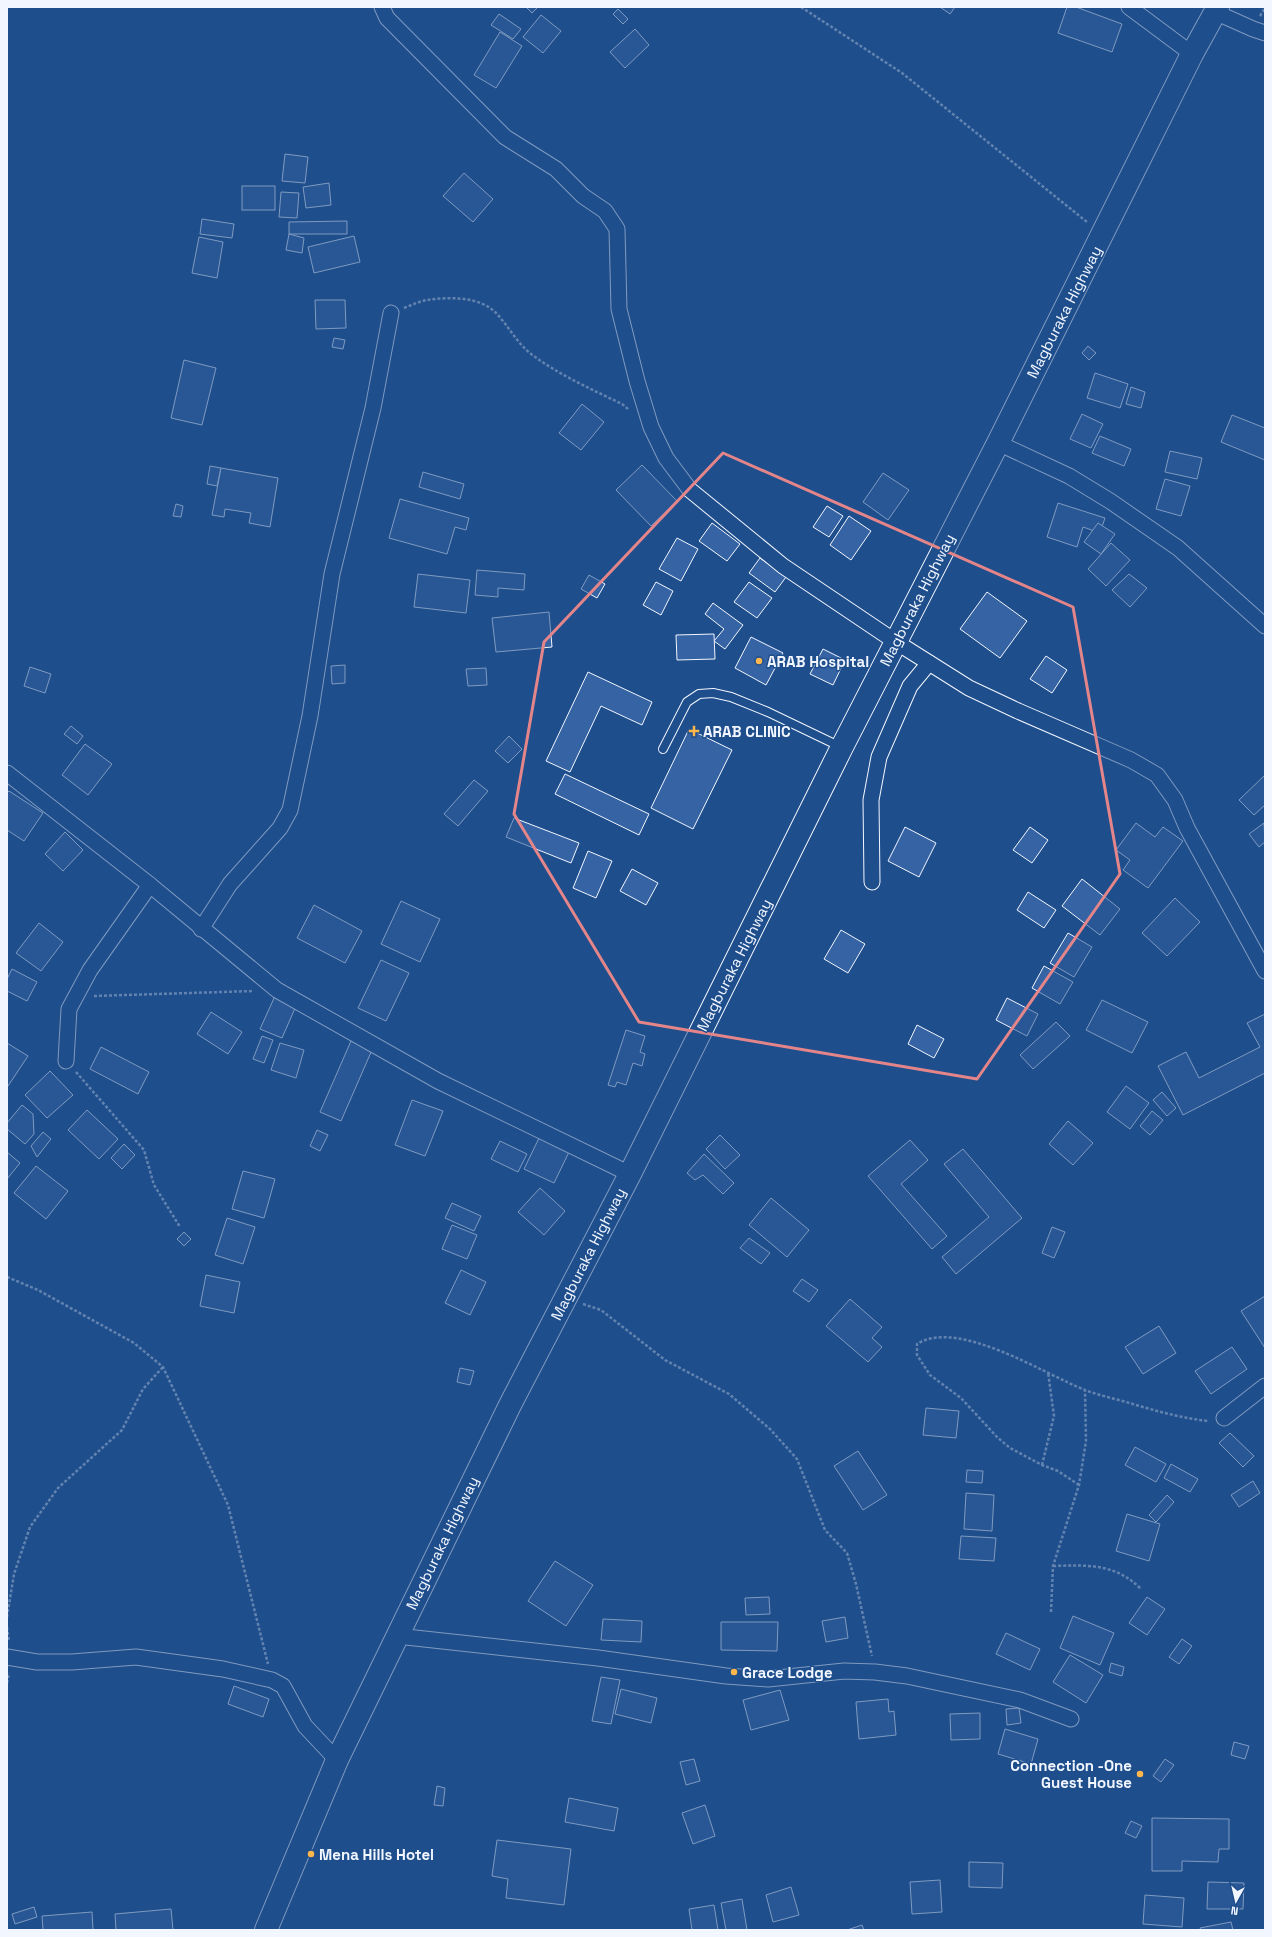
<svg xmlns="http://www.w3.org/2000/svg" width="1272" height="1937" viewBox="0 0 1272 1937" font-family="'Space Grotesk',sans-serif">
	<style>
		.building { fill: #3563a3; stroke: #f2f6ff }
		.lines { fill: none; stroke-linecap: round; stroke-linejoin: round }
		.lane-casing { stroke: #f2f6ff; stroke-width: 10 }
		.street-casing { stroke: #f2f6ff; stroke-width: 17 }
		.primary-casing { stroke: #f2f6ff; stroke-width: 24 }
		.path { stroke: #b3c4dc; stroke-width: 2.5; stroke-dasharray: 3 2; stroke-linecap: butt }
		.lane { stroke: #1f4e8c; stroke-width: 8 }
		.street { stroke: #1f4e8c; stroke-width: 15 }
		.primary { stroke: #1f4e8c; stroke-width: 22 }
		.marked { fill: none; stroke: #e38589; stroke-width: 3; stroke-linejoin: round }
		.poi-dot { fill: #ffb74d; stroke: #1f4e8c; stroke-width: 1.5 }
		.labels { text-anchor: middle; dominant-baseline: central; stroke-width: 3; stroke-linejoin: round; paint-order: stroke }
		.street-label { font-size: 15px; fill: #f2f6ff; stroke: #1f4e8c }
		.poi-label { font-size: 15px; font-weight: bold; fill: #f2f6ff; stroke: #1f4e8c; text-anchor: start }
	</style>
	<rect width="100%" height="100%" fill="#1f4e8c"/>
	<g class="building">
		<polygon points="526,7 538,7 532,13"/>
		<polygon points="940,7 955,7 950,14"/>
		<polygon points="1067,7 1076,7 1122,24 1112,52 1058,33"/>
		<polygon points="618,9 628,19 623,24 613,14"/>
		<polygon points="499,14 521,29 513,39 491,25"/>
		<polygon points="541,15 561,31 543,53 523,37"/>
		<polygon points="635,29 649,45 625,68 610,52"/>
		<polygon points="500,32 522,46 496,88 474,75"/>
		<polygon points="285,154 308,157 305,183 282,181"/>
		<polygon points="464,173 493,199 473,222 443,196"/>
		<polygon points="329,183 331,205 306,208 303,187"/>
		<rect x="242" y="186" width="33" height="24"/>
		<polygon points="281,192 299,193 297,218 279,217"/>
		<polygon points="202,219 234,224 232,238 200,234"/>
		<polygon points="347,221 347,234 289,234 289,222"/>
		<polygon points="289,234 304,238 302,253 286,250"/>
		<polygon points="354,236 360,262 314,273 308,247"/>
		<polygon points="199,237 223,242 217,278 192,273"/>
		<polygon points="315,300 345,300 346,328 316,329"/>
		<polygon points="334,338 345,340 343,349 332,347"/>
		<polygon points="1088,346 1096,353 1089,360 1082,353"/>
		<polygon points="184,360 216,368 202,425 171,418"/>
		<polygon points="1095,373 1128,384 1120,408 1087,398"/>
		<polygon points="1131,387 1145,392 1141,408 1126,404"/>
		<polygon points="582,404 604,422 581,450 559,433"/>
		<polygon points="1082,414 1103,424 1091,448 1070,439"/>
		<polygon points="1232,415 1265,428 1265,460 1221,442"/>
		<polygon points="1100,436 1131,449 1124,466 1092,453"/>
		<polygon points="1170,451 1202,458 1197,479 1165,472"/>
		<polygon points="642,465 677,501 651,526 616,490"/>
		<polygon points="210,466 221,468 217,486 207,484"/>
		<polygon points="221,468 278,478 270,527 249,523 251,513 225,509 224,517 212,515"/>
		<polygon points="423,472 464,484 460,499 419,487"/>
		<polygon points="883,473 909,490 888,520 863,502"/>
		<polygon points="1165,479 1190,486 1181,516 1156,509"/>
		<polygon points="400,499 469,518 466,530 455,527 447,554 389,538"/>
		<polygon points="1058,503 1105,518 1100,533 1083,527 1077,547 1047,537"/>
		<polygon points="176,504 183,506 181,517 173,516"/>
		<polygon points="827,506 843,516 829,537 813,527"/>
		<polygon points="849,516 871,531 851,560 830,545"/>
		<polygon points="712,523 740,544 727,561 699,541"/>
		<polygon points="1098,523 1115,534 1101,554 1084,542"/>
		<polygon points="677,538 698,549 681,581 659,569"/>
		<polygon points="1111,543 1130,560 1106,586 1088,569"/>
		<polygon points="760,558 786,577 775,592 749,573"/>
		<polygon points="477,570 525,574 524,590 498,588 498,597 475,595"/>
		<polygon points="418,574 470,580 466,613 414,607"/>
		<polygon points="1129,574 1147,588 1130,607 1112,590"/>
		<polygon points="589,575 605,584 597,598 581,589"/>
		<polygon points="656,582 673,591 661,615 643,605"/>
		<polygon points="749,582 772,598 757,618 734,602"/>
		<polygon points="987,592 1027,621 1000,658 960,629"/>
		<polygon points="713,603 743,625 725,649 714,641 724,629 705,614"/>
		<polygon points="549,612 552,647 496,652 492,618"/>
		<polygon points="714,634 715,659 677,660 676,635"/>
		<polygon points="751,637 783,653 766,685 735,668"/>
		<polygon points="823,649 845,660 833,685 810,674"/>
		<polygon points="1046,656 1067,670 1052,693 1030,679"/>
		<polygon points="345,665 345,683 332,684 331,666"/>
		<polygon points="30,667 51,674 45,693 24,686"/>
		<polygon points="486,668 487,685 468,686 466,669"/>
		<polygon points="588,672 652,702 642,725 601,706 570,772 546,761"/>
		<polygon points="71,726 83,736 77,744 64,734"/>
		<polygon points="689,729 732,750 693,829 651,808"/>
		<polygon points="509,736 522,749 508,763 495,751"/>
		<polygon points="85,744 112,764 88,795 62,775"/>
		<polygon points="565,774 649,814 639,835 555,794"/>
		<polygon points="1265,775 1265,805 1254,815 1239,800"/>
		<polygon points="474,780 488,791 458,826 444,814"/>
		<polygon points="9,791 43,813 24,841 7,830 7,793"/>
		<polygon points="514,818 579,843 571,863 506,837"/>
		<polygon points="1136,823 1155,837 1163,827 1183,841 1148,888 1123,870 1130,860 1116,850"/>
		<polygon points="1264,823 1265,842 1259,847 1249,834"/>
		<polygon points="905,827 936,843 919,877 888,861"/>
		<polygon points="1030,827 1048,840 1032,863 1013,850"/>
		<polygon points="65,832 83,850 63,871 45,854"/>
		<polygon points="588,851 612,861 596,898 573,888"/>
		<polygon points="632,869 658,883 646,905 620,891"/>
		<polygon points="1082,879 1120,909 1100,935 1062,906"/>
		<polygon points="1028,892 1056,910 1044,928 1017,910"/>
		<polygon points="1175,898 1200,922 1167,956 1142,933"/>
		<polygon points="401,901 440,919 420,962 381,944"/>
		<polygon points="314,905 362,931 345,963 297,938"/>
		<polygon points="39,923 63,942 41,971 16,953"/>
		<polygon points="841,930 865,944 848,973 824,959"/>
		<polygon points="1068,933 1092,947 1074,977 1050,963"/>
		<polygon points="381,960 409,973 386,1021 358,1008"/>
		<polygon points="1044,966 1073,982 1060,1004 1032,988"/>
		<polygon points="12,969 37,982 27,1001 7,991 7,979"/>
		<polygon points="275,996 296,1006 282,1038 260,1029"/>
		<polygon points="1007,998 1038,1014 1027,1036 996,1020"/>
		<polygon points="1102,1000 1148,1022 1132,1053 1086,1030"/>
		<polygon points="211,1012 242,1032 228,1054 197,1034"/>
		<polygon points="1265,1014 1265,1073 1183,1115 1158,1066 1186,1052 1199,1078 1260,1047 1247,1023"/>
		<polygon points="1056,1022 1070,1036 1033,1069 1020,1055"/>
		<polygon points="917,1025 944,1039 934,1058 908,1044"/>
		<polygon points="626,1030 645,1036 640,1052 645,1054 642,1066 633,1063 626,1085 617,1082 615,1087 608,1085"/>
		<polygon points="262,1036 273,1040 264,1063 253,1059"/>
		<polygon points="351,1041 372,1050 341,1121 320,1112"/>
		<polygon points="7,1043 28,1056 8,1086 7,1085"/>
		<polygon points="280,1043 304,1050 296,1078 271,1070"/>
		<polygon points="101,1047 149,1072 138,1094 90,1069"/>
		<polygon points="50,1071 73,1095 47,1118 25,1095"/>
		<polygon points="1126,1086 1149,1103 1130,1129 1107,1112"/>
		<polygon points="1162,1092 1176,1108 1167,1116 1153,1100"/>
		<polygon points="412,1100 443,1111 425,1156 395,1145"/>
		<polygon points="22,1105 33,1114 34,1134 25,1144 7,1129 7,1123"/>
		<polygon points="87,1110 118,1139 99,1159 68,1130"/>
		<polygon points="1152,1111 1163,1120 1150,1135 1140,1126"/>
		<polygon points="1068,1121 1093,1143 1073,1165 1049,1144"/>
		<polygon points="317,1130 328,1135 320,1151 310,1146"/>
		<polygon points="43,1132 51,1139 37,1157 31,1146"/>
		<polygon points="720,1135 740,1155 725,1169 706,1149"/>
		<polygon points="539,1138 569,1152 554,1183 524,1169"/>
		<polygon points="910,1140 928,1160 901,1184 947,1236 932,1249 868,1176"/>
		<polygon points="500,1141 527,1154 518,1172 491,1159"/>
		<polygon points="124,1144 135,1155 122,1169 111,1158"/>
		<polygon points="963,1149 1022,1218 956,1274 942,1257 989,1217 944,1164"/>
		<polygon points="7,1152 20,1163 7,1179"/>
		<polygon points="704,1154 734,1183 723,1194 703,1175 695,1180 687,1173"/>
		<polygon points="36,1166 68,1191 46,1219 14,1193"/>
		<polygon points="243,1171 275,1179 264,1218 232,1209"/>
		<polygon points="540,1188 565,1211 544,1235 518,1212"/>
		<polygon points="771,1198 809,1230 787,1257 749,1225"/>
		<polygon points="452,1203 481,1216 474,1231 445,1218"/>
		<polygon points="227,1218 255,1227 243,1264 215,1255"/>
		<polygon points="452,1225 477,1235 467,1259 442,1249"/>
		<polygon points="1052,1227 1065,1232 1054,1258 1042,1253"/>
		<polygon points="184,1232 191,1239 184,1246 177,1239"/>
		<polygon points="749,1238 770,1253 761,1264 740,1248"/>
		<polygon points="461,1270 486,1282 470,1315 445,1303"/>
		<polygon points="206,1275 240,1282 234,1313 200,1306"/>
		<polygon points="802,1279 818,1290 809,1302 793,1291"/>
		<polygon points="1265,1296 1265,1348 1241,1311"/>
		<polygon points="850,1299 882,1327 872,1338 882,1347 868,1362 826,1326"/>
		<polygon points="1159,1326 1176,1353 1143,1374 1125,1347"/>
		<polygon points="1232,1347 1247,1369 1211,1394 1195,1371"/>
		<polygon points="460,1368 474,1371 470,1385 457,1382"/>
		<polygon points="926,1408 959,1411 956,1438 923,1435"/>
		<polygon points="1230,1433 1254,1456 1243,1467 1219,1443"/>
		<polygon points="1135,1447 1166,1464 1156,1482 1125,1465"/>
		<polygon points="858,1451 887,1495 863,1510 834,1466"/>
		<polygon points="1171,1464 1198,1479 1190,1492 1164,1478"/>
		<polygon points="967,1470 983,1471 982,1483 966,1482"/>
		<polygon points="1253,1481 1260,1493 1239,1507 1231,1495"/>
		<polygon points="966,1493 994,1495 992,1531 964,1529"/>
		<polygon points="1167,1495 1174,1502 1156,1522 1149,1515"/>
		<polygon points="1127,1514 1160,1524 1149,1561 1116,1551"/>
		<polygon points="961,1536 996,1538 994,1561 959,1559"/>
		<polygon points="555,1561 593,1585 566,1626 528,1601"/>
		<polygon points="769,1597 770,1614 746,1615 745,1598"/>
		<polygon points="1147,1597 1165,1609 1147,1635 1129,1623"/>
		<polygon points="1073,1616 1114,1633 1100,1665 1060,1648"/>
		<polygon points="845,1617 848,1638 826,1642 822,1621"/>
		<polygon points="603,1619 642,1621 641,1642 601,1640"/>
		<polygon points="721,1622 778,1622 777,1651 721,1650"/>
		<polygon points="1006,1633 1040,1649 1030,1670 996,1654"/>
		<polygon points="1182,1639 1192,1646 1179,1664 1169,1657"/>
		<polygon points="1070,1655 1103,1675 1086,1703 1053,1682"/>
		<polygon points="1111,1663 1124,1667 1122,1676 1109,1672"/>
		<polygon points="601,1677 620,1680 611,1724 592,1721"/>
		<polygon points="234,1686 269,1699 263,1717 228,1704"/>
		<polygon points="621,1689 657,1698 651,1723 615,1714"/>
		<polygon points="780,1690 789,1720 751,1730 743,1700"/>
		<polygon points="888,1699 889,1712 894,1711 896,1735 859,1739 856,1702"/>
		<polygon points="1019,1708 1021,1723 1007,1725 1006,1709"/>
		<polygon points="980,1713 980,1739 951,1740 950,1714"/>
		<polygon points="1005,1729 1038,1739 1031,1764 998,1754"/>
		<polygon points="1234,1742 1249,1746 1245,1759 1231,1755"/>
		<polygon points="694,1759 700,1781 686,1785 680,1762"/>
		<polygon points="1165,1759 1174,1765 1161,1782 1153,1776"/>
		<polygon points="437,1786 445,1788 443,1806 434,1805"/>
		<polygon points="569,1798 618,1808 614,1831 565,1822"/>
		<polygon points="705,1805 715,1836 693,1844 682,1813"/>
		<polygon points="1152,1818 1229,1819 1229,1849 1219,1849 1218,1862 1182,1861 1182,1871 1152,1871"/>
		<polygon points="1131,1821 1142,1826 1136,1838 1125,1833"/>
		<polygon points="497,1840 571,1849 564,1905 506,1898 508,1879 492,1876"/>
		<polygon points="969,1862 1003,1863 1002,1888 969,1887"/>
		<polygon points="940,1880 942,1912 912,1914 910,1882"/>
		<polygon points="1208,1882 1244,1883 1243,1909 1207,1909"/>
		<polygon points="791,1887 799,1915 773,1922 766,1895"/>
		<polygon points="1145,1895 1184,1898 1182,1927 1143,1924"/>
		<polygon points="742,1899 747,1930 726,1930 721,1903"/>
		<polygon points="714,1905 718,1930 692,1930 689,1909"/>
		<polygon points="34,1907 37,1917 15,1924 12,1914"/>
		<polygon points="171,1909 173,1930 116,1930 115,1914"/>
		<polygon points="92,1912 93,1930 43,1930 42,1916"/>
		<polygon points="1231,1922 1233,1930 1201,1930 1200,1928"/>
		<polygon points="862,1925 864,1930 847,1930"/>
	</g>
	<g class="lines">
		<g class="lane-casing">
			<polyline id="lane" points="663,749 687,702 699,694 713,693 731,697 768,712 841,747"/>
		</g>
		<g class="street-casing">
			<g id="street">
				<polyline points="382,7 387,18 505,137 556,169 583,196 605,211 617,229 619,309 637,381 651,427 666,458 690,490 783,566 896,642 969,688 1018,711 1131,760 1157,775 1175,800 1187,828 1265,971"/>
				<polyline points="1129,7 1192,54"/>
				<polyline points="1215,12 1253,29 1265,33"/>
				<polyline points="998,443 1069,476 1110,501 1178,548 1265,626"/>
				<polyline points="7,773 150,885 277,990 438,1081 630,1174"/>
				<polyline points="872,882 871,800 879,757 910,686 929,663"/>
				<polyline points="201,929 230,884 280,828 290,810 310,716 332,574 373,408 391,313"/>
				<polyline points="66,1061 69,1009 90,970 150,885"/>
				<polyline points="1224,1418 1265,1386"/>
				<polyline points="397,1636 598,1658 726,1676 768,1679 844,1671 875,1672 907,1676 1020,1700 1071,1719"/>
				<polyline points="7,1657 37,1662 72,1662 136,1657 223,1669 272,1680 283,1686 305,1726 337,1760"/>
			</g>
		</g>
		<g class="primary-casing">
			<polyline id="primary" points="266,1930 337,1760 510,1405 630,1174 842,747 998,443 1192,54 1218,7"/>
		</g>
		<g class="path">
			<polyline points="801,7 902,73 1087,222"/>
			<polyline points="1260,16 1265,8"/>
			<path d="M 404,308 C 412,305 420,301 427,300 C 449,297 478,296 495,312 C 508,325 516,342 531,354 C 559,375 591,389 622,404 L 628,409"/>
			<polyline points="94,996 253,991"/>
			<polyline points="76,1072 144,1150 154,1185 180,1227"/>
			<polyline points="7,1277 38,1290 134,1343 163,1367 228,1505 268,1664"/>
			<polyline points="583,1304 601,1310 665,1360 729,1394 770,1429 797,1459 825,1530 847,1553 856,1584 872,1656"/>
			<polyline points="1042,1465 1054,1416 1048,1372"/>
			<path d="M 1079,1485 L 1058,1471 L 1042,1465 L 1010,1448 L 997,1437 L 961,1398 L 930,1375 L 917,1355 L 917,1344 C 958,1318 1044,1374 1085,1390 C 1098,1395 1112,1398 1126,1402 C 1153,1410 1180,1418 1208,1421"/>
			<path d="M 1053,1566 C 1087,1565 1115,1563 1141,1589"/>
			<polyline points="1051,1612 1053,1566 1079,1485 1086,1441 1085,1390"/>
			<polyline points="7,1617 14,1574 30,1527 58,1488 122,1430 143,1389 163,1367"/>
			<polyline points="7,1627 9,1642"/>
			<polyline points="7,1683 9,1673"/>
		</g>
		<use href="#lane" class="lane"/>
		<use href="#street" class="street"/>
		<use href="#primary" class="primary"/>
	</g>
	<path d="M0 0H1272V1937H0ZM 723,453 L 1073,607 L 1120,874 L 977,1079 L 639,1022 L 514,814 L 544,642 Z" fill="#1f4e8c" fill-opacity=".55" fill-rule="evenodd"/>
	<path class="marked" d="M 723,453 L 1073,607 L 1120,874 L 977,1079 L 639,1022 L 514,814 L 544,642 Z"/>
	<g class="poi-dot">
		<circle cx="759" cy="661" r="4"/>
		<path d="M692 725h4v4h4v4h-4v4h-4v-4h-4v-4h4z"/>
		<circle cx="734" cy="1672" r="4"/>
		<circle cx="1140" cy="1774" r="4"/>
		<circle cx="311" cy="1854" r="4"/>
	</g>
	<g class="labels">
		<g class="street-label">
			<text transform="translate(1064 312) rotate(-63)">Magburaka Highway</text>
			<text transform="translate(917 600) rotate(-63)">Magburaka Highway</text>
			<text transform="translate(734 965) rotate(-63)">Magburaka Highway</text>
			<text transform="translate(588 1254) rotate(-63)">Magburaka Highway</text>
			<text transform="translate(442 1543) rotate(-64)">Magburaka Highway</text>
		</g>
		<g class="poi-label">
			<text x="767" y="661">ARAB Hospital</text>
			<text x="703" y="731">ARAB CLINIC</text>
			<text x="742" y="1672">Grace Lodge</text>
			<text x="1132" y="1765" text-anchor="end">Connection -One<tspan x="1132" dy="17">Guest House</tspan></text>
			<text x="319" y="1854">Mena Hills Hotel</text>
		</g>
	</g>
	<rect width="1272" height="1937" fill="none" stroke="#f2f6ff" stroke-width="16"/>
	<g transform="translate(1236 1901) rotate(188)" stroke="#1f4e8c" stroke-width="3" paint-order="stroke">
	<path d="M0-3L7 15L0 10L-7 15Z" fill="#f2f6ff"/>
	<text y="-6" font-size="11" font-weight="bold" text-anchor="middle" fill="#f2f6ff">N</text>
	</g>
</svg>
